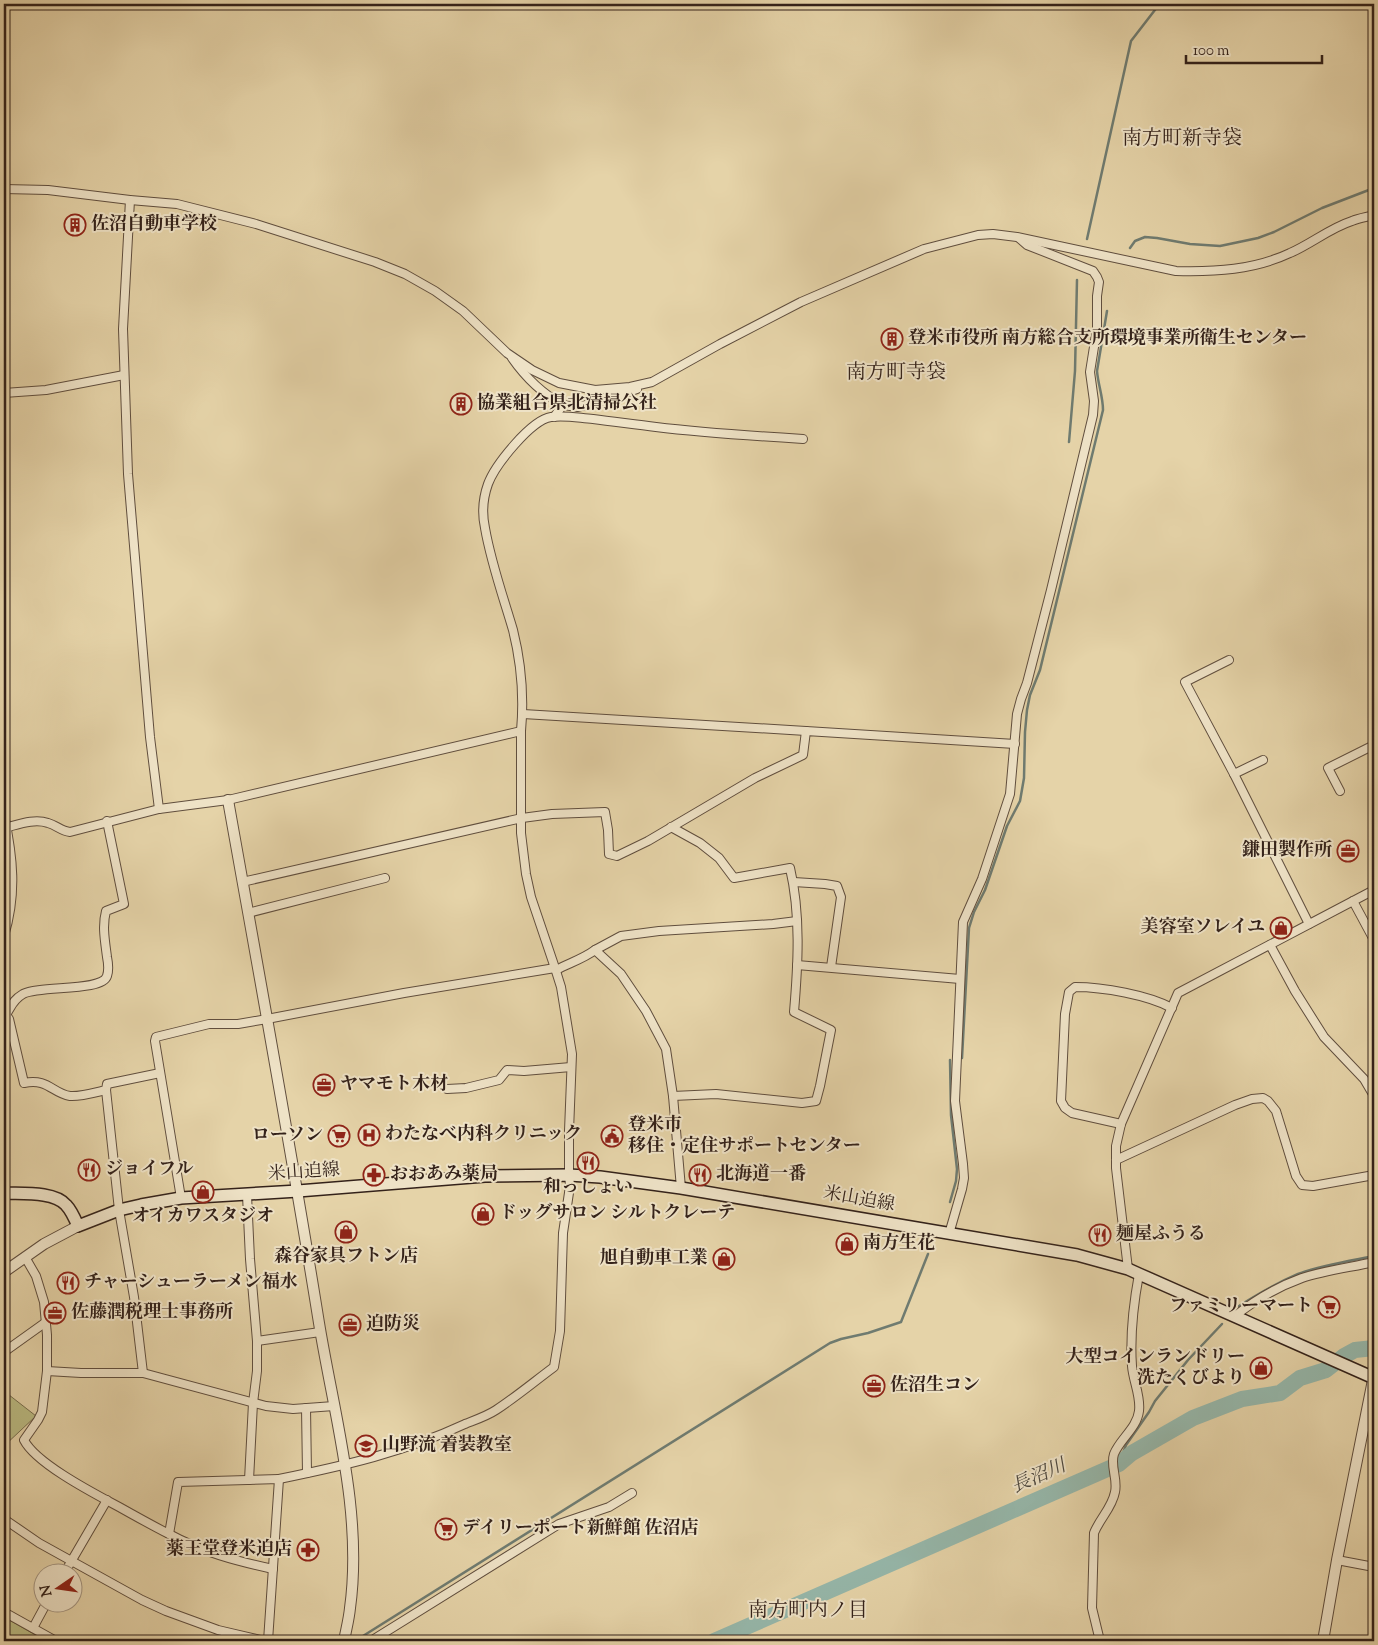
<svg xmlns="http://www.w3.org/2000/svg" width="1378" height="1645" viewBox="0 0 1378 1645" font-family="'Sorts Mill Goudy','Noto Serif JP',serif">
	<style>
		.green { fill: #bbbb83; stroke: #786e4e }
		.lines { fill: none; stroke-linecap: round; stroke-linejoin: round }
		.stream { stroke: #6f7b70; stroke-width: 2.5 }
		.river { stroke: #96b7aa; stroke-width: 16 }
		.minor-casing { stroke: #604e3e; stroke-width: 10 }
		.tertiary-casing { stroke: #604e3e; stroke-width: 12 }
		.secondary-casing { stroke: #34221a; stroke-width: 14 }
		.minor { stroke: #eee2c6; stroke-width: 8 }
		.tertiary { stroke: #eee2c6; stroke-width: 10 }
		.secondary { stroke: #eee2c6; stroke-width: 11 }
		.labels { text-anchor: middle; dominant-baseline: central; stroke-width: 4; stroke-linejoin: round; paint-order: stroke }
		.poi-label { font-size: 18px; font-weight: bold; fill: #34221a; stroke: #eee2c6; text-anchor: start }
		.street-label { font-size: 18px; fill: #34221a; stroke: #eee2c6 }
		.water-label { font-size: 19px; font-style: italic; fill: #4c473e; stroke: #eee2c6 }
		.quarter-label { font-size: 20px; fill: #34221a; stroke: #eee2c6 }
	</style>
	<rect width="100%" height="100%" fill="#e5d3a8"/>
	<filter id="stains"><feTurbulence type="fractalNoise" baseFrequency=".004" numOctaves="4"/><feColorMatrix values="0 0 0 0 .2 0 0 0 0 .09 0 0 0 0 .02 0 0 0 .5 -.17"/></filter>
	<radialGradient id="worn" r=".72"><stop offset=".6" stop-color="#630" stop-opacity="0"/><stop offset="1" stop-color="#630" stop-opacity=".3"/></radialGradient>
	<g class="green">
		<polygon points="4,1391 36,1416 4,1446"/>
		<polygon points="4,1617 46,1641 4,1641"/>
	</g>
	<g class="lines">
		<g class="stream">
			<polyline points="1087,239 1131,41 1158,6 1163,4"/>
			<polyline points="1130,248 1135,241 1145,237 1157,238 1190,244 1220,246 1258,238 1274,232 1322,208 1374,188"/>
			<polyline points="1069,442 1075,371 1077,280"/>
			<path d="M 962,1058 L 969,928 L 974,912 L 985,890 L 1007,826 L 1020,801 L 1024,778 L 1025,732 L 1027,710 L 1030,695 L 1040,670 L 1103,410 C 1103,397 1098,384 1097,371 L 1107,311"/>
			<polyline points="950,1202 956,1181 957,1169 951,1115 950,1060"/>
			<path d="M 1239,1306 C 1258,1294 1277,1283 1298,1274 C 1322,1265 1349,1261 1374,1256"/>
			<polyline points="1119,1464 1126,1445 1149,1412 1155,1401 1188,1360 1222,1324"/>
			<polyline points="355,1641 830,1343 841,1339 868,1333 901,1322 928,1254"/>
		</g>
		<polyline class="river" points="714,1641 1119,1464 1132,1453 1193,1418 1242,1399 1280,1393 1300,1378 1326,1370 1344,1356 1355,1350 1374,1348"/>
		<g class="minor-casing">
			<g id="minor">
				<path d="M 4,189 L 48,190 L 130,200 L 177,204 L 256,224 L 375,262 L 405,274 L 435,291 L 463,311 L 507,353 L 532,370 L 559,383 L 595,390 L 630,387 L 652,382 L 720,344 L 801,302 L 924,249 L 978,235 L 993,234 L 1017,237 L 1176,271 C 1215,272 1254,270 1290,253 C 1311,244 1330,228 1352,221 C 1359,218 1367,217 1374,215"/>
				<polyline points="130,200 123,329 128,474 150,737 159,809"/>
				<path d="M 512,358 C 526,378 541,393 563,405"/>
				<polyline points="4,393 46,390 124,375"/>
				<polyline points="554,417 563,405 578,407 606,400 637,389"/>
				<polyline points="1229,660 1185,682 1234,774 1309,924"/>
				<polyline points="523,714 806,731"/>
				<polyline points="1234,774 1263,760"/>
				<polyline points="1340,791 1328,768 1374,745"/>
				<path d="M 4,815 C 13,857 17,894 4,936"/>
				<path d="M 671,827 L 700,843 L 719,858 L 734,878 L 790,868 C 801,915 798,965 794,1012 L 831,1030 L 820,1086 L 816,1101 L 802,1103 L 716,1094 L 673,1096"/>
				<path d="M 4,828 C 17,825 34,818 48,823 C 56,825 61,831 70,832 L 159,809 L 228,800 L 521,731"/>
				<polyline points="242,882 522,818 552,814 605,812 608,830 609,854 617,856 648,841 755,778 803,755 806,731 1015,744"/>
				<polyline points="794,882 825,884 837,886 841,897 831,967"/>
				<polyline points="1353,901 1374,940"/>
				<polyline points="248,913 385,878"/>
				<polyline points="1270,945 1295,991 1324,1037 1364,1079 1374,1096"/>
				<polyline points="595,950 621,936 659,931 773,924 797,921"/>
				<polyline points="797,965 960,979"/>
				<path d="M 556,970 C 569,963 583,959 595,950 L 621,974 L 646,1011 L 666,1049 L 673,1096 L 681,1188"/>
				<path d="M 6,1015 L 9,1019 L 24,1083 C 48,1078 52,1093 70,1096 C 79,1097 97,1092 106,1090 L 107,1084 L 160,1073"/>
				<path d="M 4,1017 C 11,1009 11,1001 23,994 C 40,985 102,992 107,976 C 109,970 108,962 107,957 C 105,941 102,926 106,911 L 124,904 L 107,821"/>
				<polyline points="447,1089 466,1088 499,1080 507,1070 524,1071 571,1067"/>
				<polyline points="106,1090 119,1210 134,1297 143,1373"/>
				<path d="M 1121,1124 L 1072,1113 L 1065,1108 L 1061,1101 L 1065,1014 L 1069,992 L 1075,987 C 1103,987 1148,995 1172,1008"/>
				<polyline points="1116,1160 1235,1105 1252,1099 1263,1098 1268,1101 1276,1111 1296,1176 1302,1185 1313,1186 1374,1175"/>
				<polyline points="247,1195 250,1259 257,1341 257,1371 253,1403 249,1480"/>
				<polyline points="181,1198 155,1041 156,1037 209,1024 238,1024 267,1019 404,993 555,968"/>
				<polyline points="949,1234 962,1189 964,1178 963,1164 955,1101 963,922 982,879 1010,794 1017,714 1021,699 1027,683 1051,590 1093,415 1094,401 1090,372 1097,328 1097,296 1099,282 1097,277 1093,271 1027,245 1019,238"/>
				<path d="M 25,1257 L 36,1276 L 44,1302 L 47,1335 L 47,1371 L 42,1412 L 38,1420 L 24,1440 C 36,1464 97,1495 121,1508 C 137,1517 153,1526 169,1534 L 178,1482 L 279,1479 L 268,1641"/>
				<polyline points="1128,1269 1116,1168 1116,1146 1121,1124 1178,993 1374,890"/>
				<path d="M 1235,1316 C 1255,1300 1277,1287 1302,1278 C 1323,1271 1352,1267 1374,1262"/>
				<polyline points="257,1341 320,1332"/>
				<polyline points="4,1352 46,1322"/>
				<polyline points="47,1371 81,1373 143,1373 266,1406 293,1409 334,1406"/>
				<polyline points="306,1408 307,1473"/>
				<path d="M 279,1479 C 343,1466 405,1452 465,1424 C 475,1420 487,1416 496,1410 C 516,1397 535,1381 554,1367 L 560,1331 L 563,1233 L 570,1186 L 569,1175 L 569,1131 L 572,1054 L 561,987 L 555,968 L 531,897 L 526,874 L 521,833 L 521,731 C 524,698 521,662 513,630 C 503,596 491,563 485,528 C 482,514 483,498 488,484 C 495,465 531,420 551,417 C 565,415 579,418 593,419 C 614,422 635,424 656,427 C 705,433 754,436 803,439"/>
				<polyline points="4,1519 39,1543 142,1600 166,1611 218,1630 265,1641"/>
				<path d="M 169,1534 C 202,1552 236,1561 273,1569"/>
				<polyline points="1337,1560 1374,1567"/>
				<polyline points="65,1572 107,1500"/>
				<polyline points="4,1612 56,1641"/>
				<polyline points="33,1628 47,1602"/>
				<polyline points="371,1641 559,1524 609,1507 632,1493"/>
				<path d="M 1100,1641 L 1092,1608 L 1094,1533 C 1100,1518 1112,1508 1115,1492 C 1118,1479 1110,1466 1114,1454 C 1120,1439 1137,1428 1139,1411 C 1141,1396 1133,1381 1132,1366 C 1130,1338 1134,1301 1139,1274"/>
			</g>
		</g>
		<g class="tertiary-casing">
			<g id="tertiary">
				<path d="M 228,800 C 259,974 291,1148 319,1323 C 334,1415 363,1514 350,1608 C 349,1619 346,1630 344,1641"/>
				<polyline points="4,1272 44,1244 78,1226"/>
				<polyline points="1323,1641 1337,1560 1374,1375"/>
			</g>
		</g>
		<g class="secondary-casing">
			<path id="secondary" d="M 4,1193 C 21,1194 54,1191 66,1205 C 71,1210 75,1219 78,1226 L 119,1210 L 141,1205 L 181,1198 L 298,1191 L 485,1176 L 569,1175 L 600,1177 L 681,1188 L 1077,1255 L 1128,1269 L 1139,1274 L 1374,1378"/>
		</g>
		<use href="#minor" class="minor"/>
		<use href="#tertiary" class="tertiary"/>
		<use href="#secondary" class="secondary"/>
	</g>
	<defs>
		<g id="building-ring" transform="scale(1.125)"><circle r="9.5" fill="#eee2c6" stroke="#8f2418" stroke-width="1.5"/><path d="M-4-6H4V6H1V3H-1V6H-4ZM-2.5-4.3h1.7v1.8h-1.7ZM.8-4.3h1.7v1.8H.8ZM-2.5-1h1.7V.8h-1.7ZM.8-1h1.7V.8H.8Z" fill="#8f2418"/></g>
		<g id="office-ring" transform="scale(1.125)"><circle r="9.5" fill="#eee2c6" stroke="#8f2418" stroke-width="1.5"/><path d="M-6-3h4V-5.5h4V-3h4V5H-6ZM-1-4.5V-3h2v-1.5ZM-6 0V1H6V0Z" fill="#8f2418"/></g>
		<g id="shop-ring" transform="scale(1.125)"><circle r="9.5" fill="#eee2c6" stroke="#8f2418" stroke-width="1.5"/><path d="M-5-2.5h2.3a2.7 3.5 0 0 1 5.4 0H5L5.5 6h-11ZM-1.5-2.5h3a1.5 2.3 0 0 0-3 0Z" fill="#8f2418"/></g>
		<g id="hospital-ring" transform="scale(1.125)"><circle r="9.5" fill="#eee2c6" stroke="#8f2418" stroke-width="1.5"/><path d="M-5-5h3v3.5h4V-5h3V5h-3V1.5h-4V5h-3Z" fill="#8f2418"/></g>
		<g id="supermarket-ring" transform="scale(1.125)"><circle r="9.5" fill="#eee2c6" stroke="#8f2418" stroke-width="1.5"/><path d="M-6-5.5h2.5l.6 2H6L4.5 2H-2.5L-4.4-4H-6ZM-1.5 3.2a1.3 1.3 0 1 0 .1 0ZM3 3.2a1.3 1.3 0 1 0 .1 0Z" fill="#8f2418"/></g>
		<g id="civic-ring" transform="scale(1.125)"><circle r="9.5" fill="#eee2c6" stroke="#8f2418" stroke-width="1.5"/><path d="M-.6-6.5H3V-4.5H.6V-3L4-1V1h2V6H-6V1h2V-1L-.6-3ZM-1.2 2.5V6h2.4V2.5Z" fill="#8f2418"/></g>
		<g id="restaurant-ring" transform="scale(1.125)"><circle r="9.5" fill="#eee2c6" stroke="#8f2418" stroke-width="1.5"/><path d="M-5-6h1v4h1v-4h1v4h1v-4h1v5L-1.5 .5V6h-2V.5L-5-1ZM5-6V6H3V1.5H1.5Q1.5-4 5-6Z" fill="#8f2418"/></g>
		<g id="pharmacy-ring" transform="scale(1.125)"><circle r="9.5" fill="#eee2c6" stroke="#8f2418" stroke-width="1.5"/><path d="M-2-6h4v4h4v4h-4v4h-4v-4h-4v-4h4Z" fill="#8f2418"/></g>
		<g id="school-ring" transform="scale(1.125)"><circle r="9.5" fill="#eee2c6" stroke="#8f2418" stroke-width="1.5"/><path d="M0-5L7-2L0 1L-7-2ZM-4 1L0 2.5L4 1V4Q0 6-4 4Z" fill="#8f2418"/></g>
	</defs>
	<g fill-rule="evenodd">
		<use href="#building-ring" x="75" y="225"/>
		<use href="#building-ring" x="892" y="339"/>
		<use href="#building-ring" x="461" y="404"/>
		<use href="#office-ring" x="1348" y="851"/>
		<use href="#shop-ring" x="1281" y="928"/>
		<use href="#office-ring" x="324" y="1085"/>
		<use href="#hospital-ring" x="369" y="1135"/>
		<use href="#supermarket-ring" x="339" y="1136"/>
		<use href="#civic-ring" x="612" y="1136"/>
		<use href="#restaurant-ring" x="588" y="1163"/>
		<use href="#restaurant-ring" x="89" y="1170"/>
		<use href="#pharmacy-ring" x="374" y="1175"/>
		<use href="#restaurant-ring" x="700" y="1175"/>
		<use href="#shop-ring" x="203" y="1192"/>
		<use href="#shop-ring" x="483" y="1214"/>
		<use href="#shop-ring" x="346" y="1232"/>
		<use href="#restaurant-ring" x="1100" y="1235"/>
		<use href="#shop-ring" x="847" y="1244"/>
		<use href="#shop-ring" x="724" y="1259"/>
		<use href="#restaurant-ring" x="68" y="1283"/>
		<use href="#supermarket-ring" x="1329" y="1307"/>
		<use href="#office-ring" x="55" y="1313"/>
		<use href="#office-ring" x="350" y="1325"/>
		<use href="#shop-ring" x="1261" y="1368"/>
		<use href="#office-ring" x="874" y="1386"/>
		<use href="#school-ring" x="366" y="1446"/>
		<use href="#supermarket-ring" x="446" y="1529"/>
		<use href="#pharmacy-ring" x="308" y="1550"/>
	</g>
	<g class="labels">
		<g class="poi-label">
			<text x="91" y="225">佐沼自動車学校</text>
			<text x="908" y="339">登米市役所 南方総合支所環境事業所衛生センター</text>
			<text x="477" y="404">協業組合県北清掃公社</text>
			<text x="1332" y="851" text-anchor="end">鎌田製作所</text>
			<text x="1265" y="928" text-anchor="end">美容室ソレイユ</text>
			<text x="340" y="1085">ヤマモト木材</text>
			<text x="628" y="1126">登米市<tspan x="628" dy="21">移住・定住サポートセンター</tspan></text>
			<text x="385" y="1135">わたなべ内科クリニック</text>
			<text x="323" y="1136" text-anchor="end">ローソン</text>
			<text x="105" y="1170">ジョイフル</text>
			<text x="390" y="1175">おおあみ薬局</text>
			<text x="716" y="1175">北海道一番</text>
			<text x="588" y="1188" text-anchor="middle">和っしょい</text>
			<text x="499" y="1214">ドッグサロン シルトクレーテ</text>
			<text x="203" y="1217" text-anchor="middle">オイカワスタジオ</text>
			<text x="1116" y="1235">麺屋ふうる</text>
			<text x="863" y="1244">南方生花</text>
			<text x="346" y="1257" text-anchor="middle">森谷家具フトン店</text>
			<text x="708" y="1259" text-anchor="end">旭自動車工業</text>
			<text x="84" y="1283">チャーシューラーメン福水</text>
			<text x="1313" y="1307" text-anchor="end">ファミリーマート</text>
			<text x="71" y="1313">佐藤潤税理士事務所</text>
			<text x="366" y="1325">迫防災</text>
			<text x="1245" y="1358" text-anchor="end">大型コインランドリー<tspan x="1245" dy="21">洗たくびより</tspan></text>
			<text x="890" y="1386">佐沼生コン</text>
			<text x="382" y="1446">山野流 着装教室</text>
			<text x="462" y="1529">デイリーポート新鮮館 佐沼店</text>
			<text x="292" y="1550" text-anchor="end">薬王堂登米迫店</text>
		</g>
		<g class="street-label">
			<text transform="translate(304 1173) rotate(-4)">米山迫線</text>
			<text transform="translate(859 1200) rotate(10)">米山迫線</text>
		</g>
		<g class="water-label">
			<text transform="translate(1039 1477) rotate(-24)">長沼川</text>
		</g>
		<g class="quarter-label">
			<text x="1182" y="139">南方町新寺袋</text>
			<text x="896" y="373">南方町寺袋</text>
			<text x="808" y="1611">南方町内ノ目</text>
		</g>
	</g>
	<rect width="1378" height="1645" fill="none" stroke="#e5d3a8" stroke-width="20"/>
	<rect x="5" y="5" width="1368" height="1635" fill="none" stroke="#34221a" stroke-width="2.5"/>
	<rect x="10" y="10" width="1358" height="1625" fill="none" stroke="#34221a"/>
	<g transform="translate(58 1588) rotate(257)"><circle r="24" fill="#eee2c6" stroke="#a49581"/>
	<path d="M0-4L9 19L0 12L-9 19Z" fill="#8f2418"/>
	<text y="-8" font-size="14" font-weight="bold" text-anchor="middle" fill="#34221a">N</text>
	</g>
	<path d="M1186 55v8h136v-8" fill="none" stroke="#34221a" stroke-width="2.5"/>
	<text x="1193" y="55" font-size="15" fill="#34221a" stroke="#eee2c6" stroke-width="4" paint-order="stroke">100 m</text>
	<rect width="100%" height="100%" filter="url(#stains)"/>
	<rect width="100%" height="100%" fill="url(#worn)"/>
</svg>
